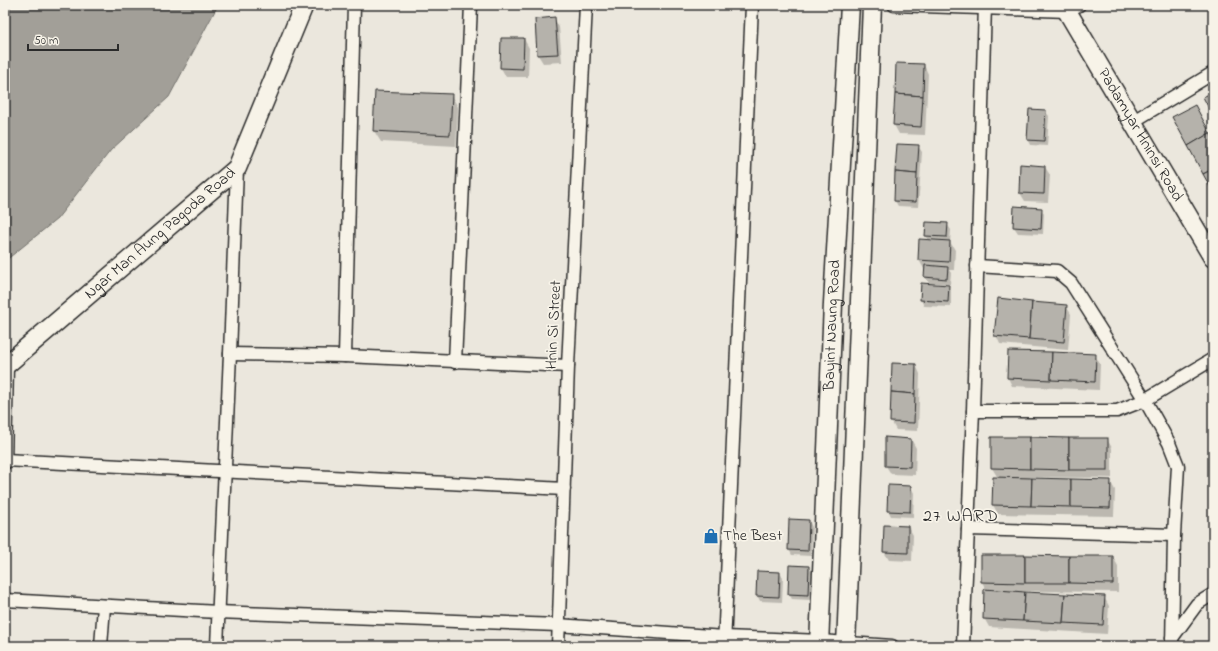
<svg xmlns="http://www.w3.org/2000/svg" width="1218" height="651" viewBox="0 0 1218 651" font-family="'Indie Flower',sans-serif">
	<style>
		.water { fill: #a29f98; stroke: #72716c }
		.shadow { fill: #0003 }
		.building { fill: #b5b2ab; stroke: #2b2b2b }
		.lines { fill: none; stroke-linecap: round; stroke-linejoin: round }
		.street-casing { stroke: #2b2b2b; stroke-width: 15 }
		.secondary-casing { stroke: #2b2b2b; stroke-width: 21 }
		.street { stroke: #f7f3e8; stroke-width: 12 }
		.secondary { stroke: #f7f3e8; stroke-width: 18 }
		.labels { text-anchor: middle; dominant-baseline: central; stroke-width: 3.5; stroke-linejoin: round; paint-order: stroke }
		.street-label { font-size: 16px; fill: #2b2b2b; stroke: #f7f3e8 }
		.poi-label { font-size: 16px; fill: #2b2b2b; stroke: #f7f3e8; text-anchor: start }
		.quarter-label { font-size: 18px; letter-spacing: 1px; fill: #2b2b2b; stroke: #f7f3e8 }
	</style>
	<rect width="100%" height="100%" fill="#ebe7dd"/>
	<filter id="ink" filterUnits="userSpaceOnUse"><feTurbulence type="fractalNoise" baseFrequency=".025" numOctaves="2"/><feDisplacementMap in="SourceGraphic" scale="8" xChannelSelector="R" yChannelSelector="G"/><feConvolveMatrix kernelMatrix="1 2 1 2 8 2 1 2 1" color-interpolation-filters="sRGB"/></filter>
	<g filter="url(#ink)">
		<polygon class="water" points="5,5 218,5 169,97 111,150 57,219 5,261"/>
		<g class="shadow">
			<polygon points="554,18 559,27 562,62 543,63 538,55"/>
			<polygon points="502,39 524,39 529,48 528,77 506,77 501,68"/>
			<polygon points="924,65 928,74 925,135 899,134 894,125"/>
			<polygon points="451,95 458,107 456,146 381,142 374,131"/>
			<polygon points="1045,111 1049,116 1047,146 1031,145 1028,139"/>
			<polygon points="918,146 922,152 918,207 898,206 895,201"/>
			<polygon points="1045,167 1050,175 1048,202 1025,201 1020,193"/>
			<polygon points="1041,209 1044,214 1043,234 1018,233 1014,227"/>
			<polygon points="927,223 947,224 951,230 950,242 955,250 954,270 949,270 951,273 950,284 929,283 925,277 926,269 924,269 919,260 929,240 926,236"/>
			<polygon points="922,284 948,286 951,291 951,307 924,306 921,300"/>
			<polygon points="1066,306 1071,314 1068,350 1000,344 996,335"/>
			<polygon points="1095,355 1100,364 1099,390 1012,386 1008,378"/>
			<polygon points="916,365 920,374 918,431 896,430 891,421"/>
			<polygon points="992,438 1107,439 1112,448 1112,478 1030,477 1030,479 1110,481 1115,490 1114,516 998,514 993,505 994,478 998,478 992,468"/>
			<polygon points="911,439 916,448 915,475 891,474 886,466"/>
			<polygon points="911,487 914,493 913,517 891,516 888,510"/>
			<polygon points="809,521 812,527 811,556 792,555 789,550"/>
			<polygon points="908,526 913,535 912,561 889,560 884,552"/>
			<polygon points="1113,557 1118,566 1118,592 1022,591 1022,593 1104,597 1109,606 1107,634 989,627 984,618 987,591 982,582"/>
			<polygon points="809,567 812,572 811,600 792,599 789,594"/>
			<polygon points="780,573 783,578 782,602 760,601 757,595"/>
			<polygon points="1209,643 1213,643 1213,646 1205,646"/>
		</g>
		<g class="building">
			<polygon points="555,17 558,54 537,55 535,19"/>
			<polygon points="501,38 524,38 523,69 500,68"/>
			<polygon points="896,63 924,64 923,96 895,94"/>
			<polygon points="375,91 452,94 450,135 373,131"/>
			<polygon points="1213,92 1213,116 1203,97"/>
			<polygon points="895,94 923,96 921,127 893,125"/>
			<polygon points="1195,105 1210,133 1188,146 1172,117"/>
			<polygon points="1029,109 1046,110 1044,141 1027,140"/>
			<polygon points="1210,133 1213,138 1213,169 1203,174 1188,146"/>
			<polygon points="897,144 919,145 917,174 895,172"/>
			<polygon points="1020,164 1045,166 1044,194 1019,193"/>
			<polygon points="1213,169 1213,192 1203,174"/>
			<polygon points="895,172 917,174 916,202 894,201"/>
			<polygon points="1014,206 1042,208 1041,229 1013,227"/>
			<polygon points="926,222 948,223 947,237 925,236"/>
			<polygon points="919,239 950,241 949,262 918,260"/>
			<polygon points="925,265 948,267 947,279 924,277"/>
			<polygon points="921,283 949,285 948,302 920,300"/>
			<polygon points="998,298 1032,302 1029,339 994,336"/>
			<polygon points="1032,302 1067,305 1064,342 1029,339"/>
			<polygon points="1008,351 1052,352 1051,380 1007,378"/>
			<polygon points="1052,352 1096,354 1095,382 1051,380"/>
			<polygon points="892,363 916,364 915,394 891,392"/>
			<polygon points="891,392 915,394 914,423 890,422"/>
			<polygon points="885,437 911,439 910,467 885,466"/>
			<polygon points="991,437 1030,437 1030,469 991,468"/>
			<polygon points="1030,437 1069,438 1069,470 1030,469"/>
			<rect x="1069" y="438" width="39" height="32"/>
			<polygon points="993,477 1032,478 1031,506 992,505"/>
			<polygon points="1032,478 1071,479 1071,507 1031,506"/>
			<polygon points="1071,479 1111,480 1110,508 1071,507"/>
			<polygon points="888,485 911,486 910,512 887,511"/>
			<polygon points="789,519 809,520 808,551 788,550"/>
			<polygon points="884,525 908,526 908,553 883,552"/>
			<polygon points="981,555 1025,555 1025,583 981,582"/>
			<polygon points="1025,555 1069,556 1069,583 1025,583"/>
			<polygon points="1069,556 1113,556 1113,584 1069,583"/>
			<polygon points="789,565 809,566 808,595 788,594"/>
			<polygon points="757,571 780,572 779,597 756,596"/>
			<polygon points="984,589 1025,592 1023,621 983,619"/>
			<polygon points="1025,592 1065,594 1063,623 1023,621"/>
			<polygon points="1065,594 1105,596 1103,625 1063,623"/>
		</g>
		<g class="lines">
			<g class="street-casing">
				<g id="street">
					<polyline points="894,5 1067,11 1079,5"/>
					<polyline points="1132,122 1213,73"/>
					<polyline points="977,266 1057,271 1071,283 1145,400 1169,443 1178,466 1174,535 1172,646"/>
					<polyline points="230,354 345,356 568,366"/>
					<polyline points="345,356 354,5"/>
					<polyline points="455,362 471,5"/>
					<polyline points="973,411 1117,411 1145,400 1213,359"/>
					<polyline points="5,460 564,489"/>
					<polyline points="5,463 7,365"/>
					<polyline points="968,529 1174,535"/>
					<polyline points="5,600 218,612 558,625 724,637 820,641 892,646"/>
					<polyline points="1172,638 1197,604 1213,594"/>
					<polyline points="101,646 104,606"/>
					<polyline points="217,646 230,354 237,168"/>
					<polyline points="558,646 568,366 586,5"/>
					<polyline points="724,646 752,5"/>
					<polyline points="963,646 973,411 985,5"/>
				</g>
			</g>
			<g class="secondary-casing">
				<g id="secondary">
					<path id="s1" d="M 1067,11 L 1213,258"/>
					<path id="s2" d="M 5,366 L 237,168 L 304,5"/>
					<path id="s3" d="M 819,646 L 833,303 L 850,5"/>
					<polyline points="846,646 872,5"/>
				</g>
			</g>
			<use href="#street" class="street"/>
			<use href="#secondary" class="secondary"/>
		</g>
	</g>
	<defs>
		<g id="shop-bare" transform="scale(1.2)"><path d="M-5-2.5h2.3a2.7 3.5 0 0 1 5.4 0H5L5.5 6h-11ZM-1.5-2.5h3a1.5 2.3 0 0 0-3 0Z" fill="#1f6fb2" stroke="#f7f3e8" stroke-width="2.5" paint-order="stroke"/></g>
	</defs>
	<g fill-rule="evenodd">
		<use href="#shop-bare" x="711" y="536"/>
	</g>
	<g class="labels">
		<g class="street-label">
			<text stroke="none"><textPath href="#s1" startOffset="144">Padamyar Hninsi Road</textPath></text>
			<text stroke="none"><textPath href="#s2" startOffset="204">Ngar Man Aung Pagoda Road</textPath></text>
			<text transform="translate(554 325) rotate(-87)">Hnin Si Street</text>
			<text stroke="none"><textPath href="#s3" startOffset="321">Bayint Naung Road</textPath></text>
		</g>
		<g class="poi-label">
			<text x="723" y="536">The Best</text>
		</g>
		<g class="quarter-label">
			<text x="961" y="517">27 WARD</text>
		</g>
	</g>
	<rect width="1218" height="651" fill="none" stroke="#f7f3e8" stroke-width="20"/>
	<rect x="10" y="10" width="1198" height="631" fill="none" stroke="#2b2b2b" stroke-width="1.5" filter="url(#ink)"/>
	<path d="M28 44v6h90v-6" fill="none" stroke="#2b2b2b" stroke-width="2"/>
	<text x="34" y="44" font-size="12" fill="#2b2b2b" stroke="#f7f3e8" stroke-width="3" paint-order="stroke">50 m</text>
</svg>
